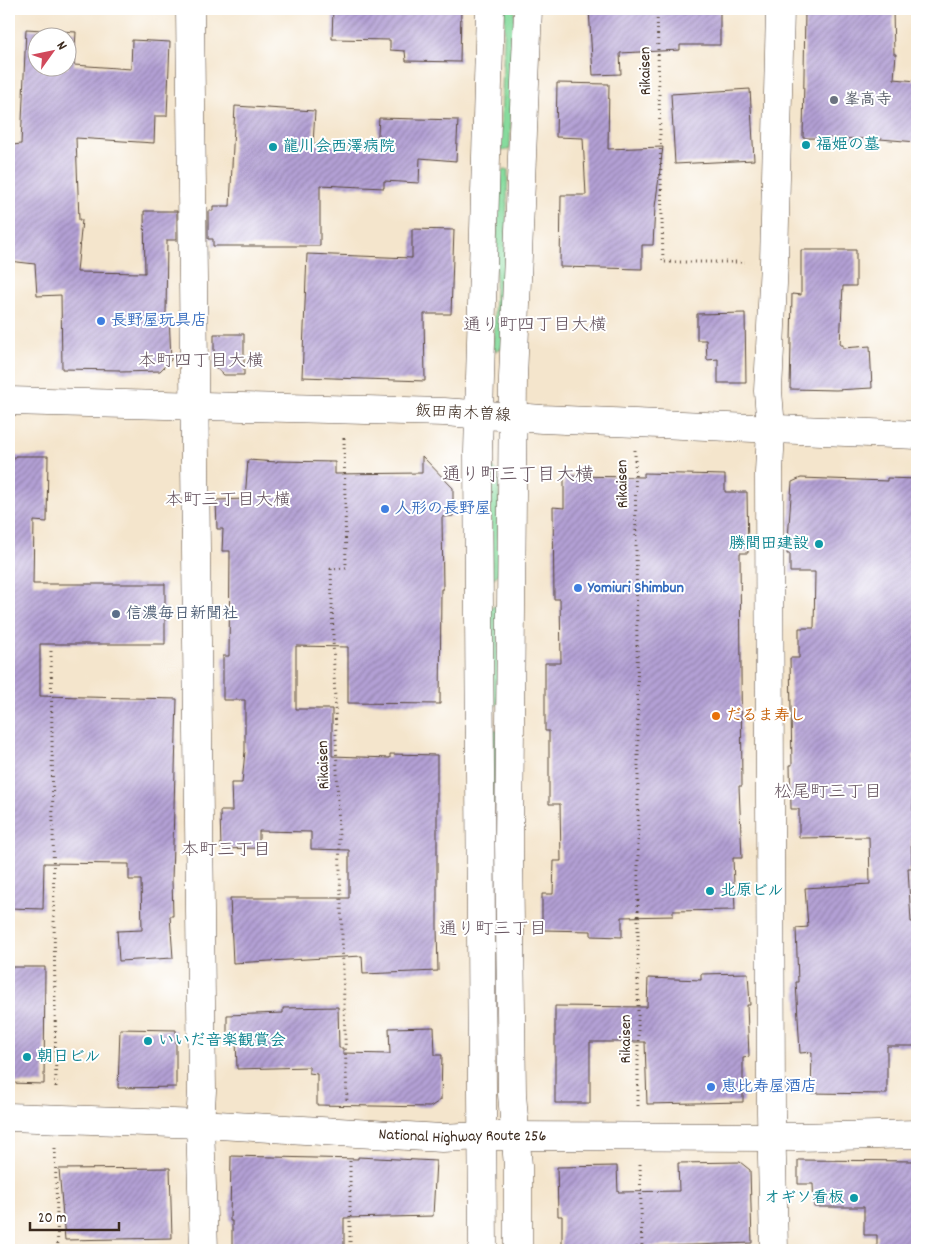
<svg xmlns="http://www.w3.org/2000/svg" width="926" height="1259" viewBox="0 0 926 1259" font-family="Dekko,'Klee One',sans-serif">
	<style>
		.grass { fill: #86db9d; stroke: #60825e }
		.building { fill: url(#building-hatch); fill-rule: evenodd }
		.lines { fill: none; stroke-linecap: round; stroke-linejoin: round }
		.street-casing { stroke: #574638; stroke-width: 29 }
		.secondary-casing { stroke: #574638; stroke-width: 29 }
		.primary-casing { stroke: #574638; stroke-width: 29 }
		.highway-casing { stroke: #574638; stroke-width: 29 }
		.path { stroke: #574638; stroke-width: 3; stroke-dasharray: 1 4; stroke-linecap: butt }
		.street { stroke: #fff; stroke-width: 28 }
		.secondary { stroke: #fff; stroke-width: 28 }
		.primary { stroke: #fff; stroke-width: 28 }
		.highway { stroke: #fff; stroke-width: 28 }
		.worship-dot { fill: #6b7280; stroke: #fff; stroke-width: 2 }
		.culture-dot { fill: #0f9aa8; stroke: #fff; stroke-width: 2 }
		.shop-dot { fill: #3f7fe0; stroke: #fff; stroke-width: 2 }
		.service-dot { fill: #5c6f8a; stroke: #fff; stroke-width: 2 }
		.food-dot { fill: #e8710a; stroke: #fff; stroke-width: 2 }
		.labels { text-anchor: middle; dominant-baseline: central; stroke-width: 4; stroke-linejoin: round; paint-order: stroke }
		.street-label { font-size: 16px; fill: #3b2a1e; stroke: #fff }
		.worship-label { font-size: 16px; font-weight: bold; fill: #5b616d; stroke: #fff; text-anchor: start }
		.culture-label { font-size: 16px; font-weight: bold; fill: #0d838f; stroke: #fff; text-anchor: start }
		.shop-label { font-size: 16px; font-weight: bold; fill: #366cbe; stroke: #fff; text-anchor: start }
		.service-label { font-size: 16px; font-weight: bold; fill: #4e5e75; stroke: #fff; text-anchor: start }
		.food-label { font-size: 16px; font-weight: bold; fill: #c56008; stroke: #fff; text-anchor: start }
		.neighbourhood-label { font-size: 18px; fill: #65535e; stroke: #fff }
		.quarter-label { font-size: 19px; fill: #65535e; stroke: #fff }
	</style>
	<defs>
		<pattern id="building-hatch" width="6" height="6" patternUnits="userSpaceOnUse" patternTransform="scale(1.25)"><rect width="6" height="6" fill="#b3a0d5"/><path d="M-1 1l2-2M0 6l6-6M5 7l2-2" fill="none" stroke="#9383ac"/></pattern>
	</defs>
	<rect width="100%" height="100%" fill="#fff"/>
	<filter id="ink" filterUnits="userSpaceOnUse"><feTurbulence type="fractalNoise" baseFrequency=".02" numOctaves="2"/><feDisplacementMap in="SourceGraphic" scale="10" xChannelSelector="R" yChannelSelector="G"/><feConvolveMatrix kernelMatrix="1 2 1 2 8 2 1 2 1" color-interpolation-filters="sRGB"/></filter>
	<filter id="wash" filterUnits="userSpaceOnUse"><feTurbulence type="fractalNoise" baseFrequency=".0096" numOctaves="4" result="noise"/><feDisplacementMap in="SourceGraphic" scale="20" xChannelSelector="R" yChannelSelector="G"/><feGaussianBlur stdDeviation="1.12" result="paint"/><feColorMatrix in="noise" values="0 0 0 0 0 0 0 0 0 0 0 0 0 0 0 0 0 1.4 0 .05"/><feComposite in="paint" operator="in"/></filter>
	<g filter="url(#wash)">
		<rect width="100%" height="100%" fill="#f4e5cc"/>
		<g class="grass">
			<polygon points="505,9 515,9 510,149 502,151 500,148"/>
			<polygon points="505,169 508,170 503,348 495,351 493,347 499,174"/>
			<polygon points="494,468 499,474 499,574 495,577 491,578 490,469"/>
			<polygon points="494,606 499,608 498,704 491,707 489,608"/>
			<polygon points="493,729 498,731 498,803 495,805 491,804"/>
		</g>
		<g id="blocks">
			<g class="building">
				<polygon points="333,9 461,9 460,62 406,61 405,51 390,50 390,40 332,39"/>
				<polygon points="589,9 720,9 720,45 680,45 680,50 620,53 621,74 593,75"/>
				<polygon points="805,10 893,10 894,54 896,54 894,79 917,81 917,142 880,139 803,138"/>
				<path d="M 26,29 L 76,32 L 74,65 L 131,69 L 132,40 L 170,42 L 167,116 L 155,116 L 154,143 L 76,138 L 79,220 L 82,220 L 77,272 L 145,273 L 144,211 L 177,211 L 177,240 L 167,240 L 166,315 L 169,315 L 171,360 L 160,371 L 120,372 L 120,370 L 62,369 L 61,295 L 37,296 L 35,264 L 9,261 L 9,198 L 14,199 L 13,145 L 21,144 ZM 38,38 L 68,38 L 68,68 L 38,68 Z"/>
				<polygon points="557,83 609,84 608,149 663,147 655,207 653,245 642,245 642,269 560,267 561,195 586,195 583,138 556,137"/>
				<polygon points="750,89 754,160 675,164 671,94"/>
				<polygon points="235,106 315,111 313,144 377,148 379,118 458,120 456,161 420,158 419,183 384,181 384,188 320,185 320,246 213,246 213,239 208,239 208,211 213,211 213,206 230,206"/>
				<polygon points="412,229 454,230 451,314 424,314 425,381 302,377 307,254 412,258"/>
				<polygon points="801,250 856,250 856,286 843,286 840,345 843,345 843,348 870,346 872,388 836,390 790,389 792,294 801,295"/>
				<polygon points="745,313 746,383 718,383 718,359 707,360 706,340 697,340 697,314"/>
				<polygon points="214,334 244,334 244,375 224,375 214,366"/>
				<polygon points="15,456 48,456 47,522 34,521 33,584 165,584 165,644 40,644 40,696 177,699 172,880 173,916 170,916 173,958 119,961 117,931 142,930 141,880 129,880 129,864 44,863 43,909 9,908 9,458 15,459"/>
				<polygon points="422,456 453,488 453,516 442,517 443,589 441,589 440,704 348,703 348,647 296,646 296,709 332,709 332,756 390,758 390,754 437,755 437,927 438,971 363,974 362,956 233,963 230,898 349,898 349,850 311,849 311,832 259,831 259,848 221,849 220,811 232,811 231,783 242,783 245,751 245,700 223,700 223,656 229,656 230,551 222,551 223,529 217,529 216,500 245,499 248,460 277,462 277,461 335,462 335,474 422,473"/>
				<polygon points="644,473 725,475 725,492 747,492 748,553 740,553 742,786 739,786 742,858 733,858 735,910 673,911 673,916 622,917 622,937 591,936 591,931 542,930 542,894 553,894 554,861 561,861 560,804 549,804 549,731 545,731 545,663 561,663 560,599 554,599 553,507 564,508 564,476 644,477"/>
				<polygon points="801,478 887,481 887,478 917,479 917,755 914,755 913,811 915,811 915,838 911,839 912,868 908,868 911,922 917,922 917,1046 887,1046 887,1094 811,1093 812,1052 800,1053 796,982 798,982 796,928 808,927 805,888 870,884 869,837 799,838 799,809 791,809 790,765 792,765 790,658 799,658 799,628 814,628 815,572 790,572 790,554 787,554 792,482"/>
				<polygon points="9,967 45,967 44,1084 9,1083"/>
				<polygon points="748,973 750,1005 747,1005 749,1057 743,1058 743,1102 647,1104 645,1042 590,1042 590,1103 555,1103 555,1006 647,1007 648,978 701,980 701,974"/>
				<polygon points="338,1007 339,1048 343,1048 343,1053 390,1054 389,1028 434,1027 435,1055 442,1055 441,1100 430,1107 317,1105 317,1074 309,1073 309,1067 237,1069 236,1038 227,1038 227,1015 283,1013 283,1008"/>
				<polygon points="120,1029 176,1030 176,1087 118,1088"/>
				<polygon points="231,1156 358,1159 358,1157 436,1161 433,1216 344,1218 344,1250 232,1250 232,1221 230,1221"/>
				<polygon points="798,1160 917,1161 917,1250 877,1250 877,1235 864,1235 864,1207 814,1207 813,1184 798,1184"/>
				<polygon points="740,1162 750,1170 752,1243 635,1247 635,1250 562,1250 562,1216 558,1216 557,1167 617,1166 618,1192 679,1191 678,1163"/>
				<polygon points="170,1168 172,1238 65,1240 59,1169"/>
			</g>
		</g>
	</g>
	<g filter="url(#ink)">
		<use href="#blocks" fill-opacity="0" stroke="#574638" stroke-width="1"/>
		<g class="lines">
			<g class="street-casing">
				<polyline id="street" points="190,9 202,1091 200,1124 204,1250"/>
			</g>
			<g class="secondary-casing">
				<g id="secondary">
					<polyline points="483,1250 478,452 490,9"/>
					<polyline points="518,1250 518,1166 512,1094 509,843 513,378 528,9"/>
					<polyline points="774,1250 771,1113 769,473 771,428 768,391 774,262 780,9"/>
				</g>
			</g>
			<g class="primary-casing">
				<polyline id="primary" points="9,401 444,412 542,419 917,435"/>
			</g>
			<g class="highway-casing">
				<g id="highway">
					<path id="s1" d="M 9,1117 L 200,1124 L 442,1138 L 482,1136 L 798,1137 L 917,1134"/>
				</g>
			</g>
			<g class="path">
				<polyline points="657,9 663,262 745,262"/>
				<polyline points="344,438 346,568 331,569 347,1103"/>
				<polyline points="635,450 638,736 638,1109"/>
				<polyline points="51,651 56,1090"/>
				<polyline points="55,1148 58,1250"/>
				<polyline points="350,1161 350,1250"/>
				<polyline points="640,1164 642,1250"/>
			</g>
			<use href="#street" class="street"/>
			<use href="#secondary" class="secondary"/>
			<use href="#primary" class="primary"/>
			<use href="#highway" class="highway"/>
		</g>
	</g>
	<circle class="worship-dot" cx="834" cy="100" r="5"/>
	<g class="culture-dot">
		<circle cx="806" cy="145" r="5"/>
		<circle cx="273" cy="147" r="5"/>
		<circle cx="819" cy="544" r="5"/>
		<circle cx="710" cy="891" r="5"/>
		<circle cx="148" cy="1041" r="5"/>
		<circle cx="27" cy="1057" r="5"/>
		<circle cx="854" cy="1198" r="5"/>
	</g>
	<g class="shop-dot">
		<circle cx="101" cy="321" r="5"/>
		<circle cx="385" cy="509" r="5"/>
		<circle cx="578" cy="588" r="5"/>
		<circle cx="711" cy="1087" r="5"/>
	</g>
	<circle class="service-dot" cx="116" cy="614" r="5"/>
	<circle class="food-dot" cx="716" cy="716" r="5"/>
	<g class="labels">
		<g class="street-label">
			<text transform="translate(646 71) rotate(-91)">Rikaisen</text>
			<text transform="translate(463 414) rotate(3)">飯田南木曽線</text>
			<text transform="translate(623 484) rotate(-91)">Rikaisen</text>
			<text transform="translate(324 765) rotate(-92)">Rikaisen</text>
			<text transform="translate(626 1039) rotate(-90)">Rikaisen</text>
			<text stroke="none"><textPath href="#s1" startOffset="454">National Highway Route 256</textPath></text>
		</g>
		<g class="worship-label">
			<text x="844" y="100">峯高寺</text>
		</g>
		<g class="culture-label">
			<text x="816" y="145">福姫の墓</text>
			<text x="283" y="147">龍川会西澤病院</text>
			<text x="809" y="544" text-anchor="end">勝間田建設</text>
			<text x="720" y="891">北原ビル</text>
			<text x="158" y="1041">いいだ音楽観賞会</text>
			<text x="37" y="1057">朝日ビル</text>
			<text x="844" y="1198" text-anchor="end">オギソ看板</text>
		</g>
		<g class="shop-label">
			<text x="111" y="321">長野屋玩具店</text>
			<text x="395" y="509">人形の長野屋</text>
			<text x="588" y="588">Yomiuri Shimbun</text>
			<text x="721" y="1087">恵比寿屋酒店</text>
		</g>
		<g class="service-label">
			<text x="126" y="614">信濃毎日新聞社</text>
		</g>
		<g class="food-label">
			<text x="726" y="716">だるま寿し</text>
		</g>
		<g class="neighbourhood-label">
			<text x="535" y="326">通り町四丁目大横</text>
			<text x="201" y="362">本町四丁目大横</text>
			<text x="228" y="501">本町三丁目大横</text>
			<text x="828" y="793">松尾町三丁目</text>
			<text x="226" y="851">本町三丁目</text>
			<text x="493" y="930">通り町三丁目</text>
		</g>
		<g class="quarter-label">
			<text x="518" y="476">通り町三丁目大横</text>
		</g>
	</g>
	<rect width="926" height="1259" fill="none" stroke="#fff" stroke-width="30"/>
	<g transform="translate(52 52) rotate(57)"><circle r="24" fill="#ffffff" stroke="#b1aaa5"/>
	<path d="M0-4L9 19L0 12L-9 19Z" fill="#d1495b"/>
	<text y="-8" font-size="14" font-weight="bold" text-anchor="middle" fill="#3b2a1e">N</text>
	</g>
	<path d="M30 1222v8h89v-8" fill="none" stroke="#3b2a1e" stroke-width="2.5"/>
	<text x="38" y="1222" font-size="15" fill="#3b2a1e" stroke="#ffffff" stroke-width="4" paint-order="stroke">20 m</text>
</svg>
